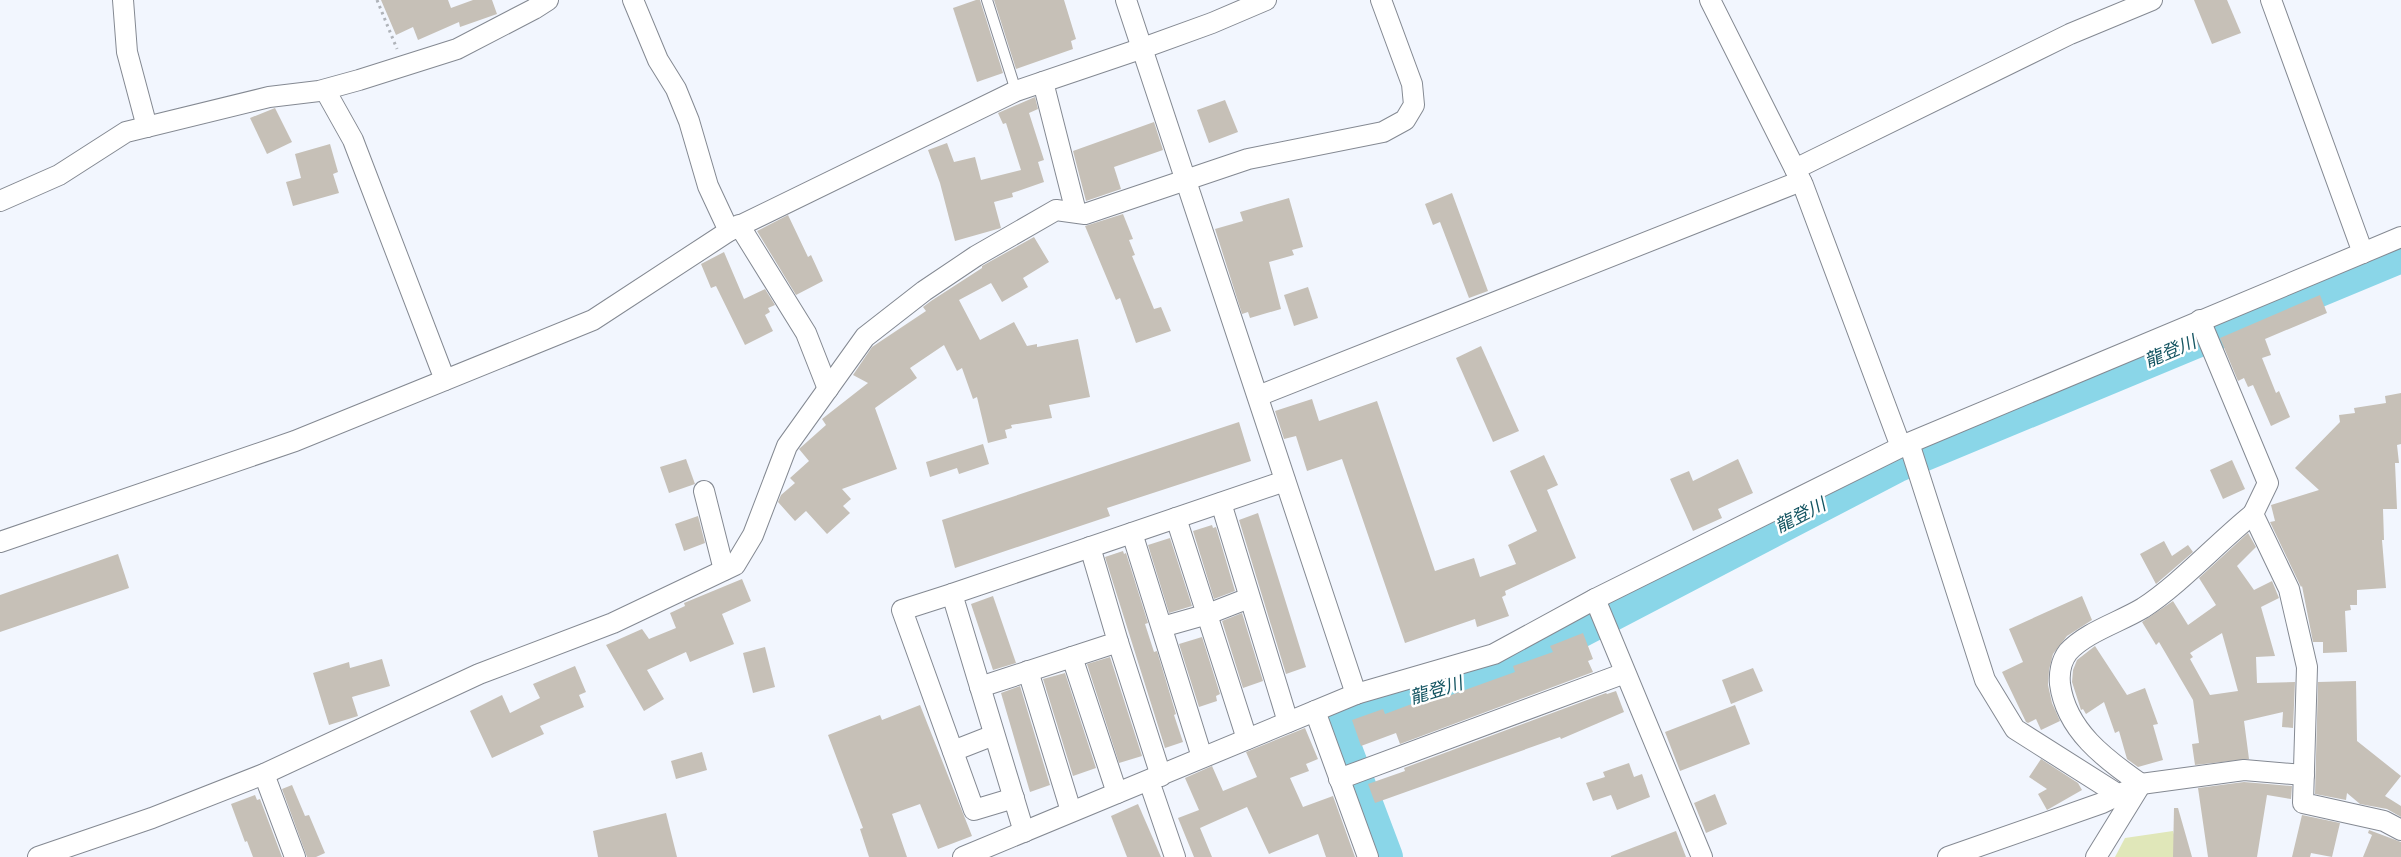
<svg xmlns="http://www.w3.org/2000/svg" width="2401" height="857" viewBox="0 0 2401 857" font-family="Lora,'Noto Sans JP',serif">
	<style>
		.green { fill: #e0e7b9 }
		.lines { fill: none; stroke-linecap: round; stroke-linejoin: round }
		.river { stroke: #8ad6e8; stroke-width: 36 }
		.building { fill: #c6c0b7; fill-rule: evenodd }
		.service-casing { stroke: #848992; stroke-width: 12 }
		.minor-casing { stroke: #848992; stroke-width: 22 }
		.path { stroke: #afb3b9; stroke-width: 3; stroke-dasharray: 2.5 4; stroke-linecap: butt }
		.service { stroke: #fff; stroke-width: 10 }
		.minor { stroke: #fff; stroke-width: 20 }
		.labels { text-anchor: middle; dominant-baseline: central; stroke-width: 5; stroke-linejoin: round; paint-order: stroke }
		.water-label { font-size: 18px; font-style: italic; fill: #135461; stroke: #fff }
	</style>
	<rect width="100%" height="100%" fill="#f2f6fe"/>
	<polygon class="green" points="2173,831 2181,857 2115,857 2125,838"/>
	<g class="lines">
		<polyline class="river" points="1385,857 1334,722 1505,669 1896,465 2401,255"/>
	</g>
	<g class="building">
		<polygon points="381,0 448,0 451,8 473,0 492,0 497,14 460,27 459,22 418,40 413,27 396,35"/>
		<polygon points="976,0 980,0 1003,73 977,82 953,8"/>
		<polygon points="994,0 1064,0 1076,39 1071,41 1073,49 1016,69"/>
		<polygon points="2194,0 2227,0 2241,33 2212,44"/>
		<polygon points="1035,97 1038,109 1029,113 1044,160 1038,162 1044,182 1012,193 1013,197 994,202 1001,228 955,241 940,183 928,150 947,143 954,162 975,157 981,180 1021,170 1006,123 1003,124 998,113"/>
		<polygon points="1225,100 1238,132 1209,143 1197,110"/>
		<polygon points="275,108 292,142 267,154 250,118"/>
		<polygon points="1154,122 1163,150 1114,167 1121,189 1086,201 1073,151"/>
		<polygon points="330,144 338,172 333,174 339,193 293,206 286,182 301,178 295,154"/>
		<polygon points="1452,193 1488,291 1469,298 1440,222 1433,225 1425,204"/>
		<polygon points="1289,198 1303,247 1292,250 1294,255 1269,262 1281,309 1250,318 1248,312 1242,314 1215,229 1243,221 1240,212"/>
		<polygon points="1123,214 1133,239 1129,240 1135,255 1132,256 1154,309 1161,307 1171,331 1136,343 1120,298 1116,300 1085,226"/>
		<polygon points="788,215 808,257 811,255 823,281 796,295 757,231"/>
		<polygon points="1034,237 1049,262 1023,278 1028,287 1002,302 991,283 959,300 980,340 1014,322 1027,346 1037,344 1037,347 1078,339 1090,397 1049,405 1052,418 1011,425 1012,428 1005,430 1007,438 988,443 977,397 973,399 962,368 957,371 944,345 910,368 917,378 875,408 897,469 842,489 851,499 843,506 850,513 827,534 806,511 795,521 778,502 781,495 795,483 790,478 809,461 799,449 826,425 822,419 868,383 853,375 872,347 926,311 923,307 931,301 982,268 982,266"/>
		<polygon points="724,252 744,299 765,289 775,305 768,308 770,312 765,315 773,331 745,345 716,286 711,288 701,264"/>
		<polygon points="1308,287 1318,318 1294,326 1284,295"/>
		<polygon points="2320,295 2327,313 2265,339 2271,355 2262,358 2276,393 2279,391 2290,417 2271,426 2253,385 2248,387 2244,378 2238,381 2220,338"/>
		<polygon points="1481,346 1519,431 1493,442 1456,358"/>
		<polygon points="2401,393 2401,444 2397,445 2399,463 2395,463 2397,509 2383,509 2384,540 2382,540 2386,588 2357,590 2357,605 2350,605 2351,610 2345,611 2347,652 2323,653 2323,642 2313,642 2302,586 2301,587 2270,522 2275,521 2271,505 2319,490 2295,468 2340,422 2339,415 2355,413 2354,408 2386,403 2385,396"/>
		<polygon points="1312,399 1319,421 1377,401 1435,571 1474,558 1480,577 1516,564 1508,545 1537,531 1510,471 1544,455 1558,485 1547,490 1576,558 1505,591 1506,595 1502,597 1509,616 1477,627 1475,619 1405,643 1342,459 1307,471 1296,436 1284,439 1275,411"/>
		<polygon points="1239,422 1251,461 1107,508 1110,516 955,568 942,520"/>
		<polygon points="983,444 989,464 959,474 957,468 930,477 926,462"/>
		<polygon points="686,459 695,484 669,493 660,467"/>
		<polygon points="1738,459 1753,493 1718,509 1722,518 1693,531 1670,479 1689,471 1693,481"/>
		<polygon points="2232,460 2245,489 2223,499 2210,470"/>
		<polygon points="1258,513 1306,667 1286,674 1239,520"/>
		<polygon points="698,516 705,543 684,551 675,524"/>
		<polygon points="1212,525 1213,528 1216,527 1235,591 1214,599 1193,531"/>
		<path d="M 2248,533 L 2256,547 L 2237,566 L 2254,590 L 2272,581 L 2279,598 L 2261,607 L 2275,656 L 2256,657 L 2257,683 L 2295,682 L 2293,728 L 2282,727 L 2283,712 L 2244,721 L 2249,759 L 2195,765 L 2192,744 L 2199,743 L 2193,700 L 2159,642 L 2156,645 L 2142,622 L 2173,601 L 2188,625 L 2216,605 L 2199,578 ZM 2222,633 L 2238,691 L 2210,695 L 2190,659 L 2193,657 L 2190,653 Z"/>
		<polygon points="1170,538 1192,606 1169,613 1148,545"/>
		<polygon points="2164,541 2172,556 2188,545 2193,552 2156,584 2140,554"/>
		<polygon points="1123,551 1124,554 1126,553 1148,623 1145,624 1154,652 1157,651 1176,714 1174,715 1183,742 1165,748 1105,557"/>
		<polygon points="118,554 129,588 0,632 0,595"/>
		<polygon points="742,579 751,601 722,614 734,644 690,662 686,652 647,670 664,699 644,711 606,645 642,629 649,639 676,628 670,613 685,606 684,603"/>
		<polygon points="993,596 1016,663 993,670 971,604"/>
		<polygon points="2082,596 2092,620 2067,636 2053,654 2049,670 2048,685 2052,703 2060,721 2041,730 2036,719 2028,723 2026,722 2002,672 2023,662 2009,629"/>
		<polygon points="1242,613 1263,681 1243,688 1222,621"/>
		<polygon points="1583,633 1593,659 1588,661 1593,672 1400,744 1396,733 1361,746 1352,720 1383,709 1385,714 1449,690 1451,695 1515,672 1513,666 1553,652 1550,646"/>
		<polygon points="1202,637 1220,694 1216,696 1217,701 1199,707 1179,644"/>
		<polygon points="2095,646 2127,695 2145,688 2158,724 2153,725 2163,760 2138,767 2127,759 2119,731 2115,733 2104,702 2086,714 2083,709 2081,710 2072,682 2073,670 2077,660"/>
		<polygon points="765,647 775,687 753,693 743,653"/>
		<polygon points="1110,657 1142,756 1119,763 1087,664"/>
		<polygon points="382,659 390,686 352,697 358,716 329,725 313,673 349,662 350,668"/>
		<polygon points="575,666 586,692 579,695 584,707 540,726 544,734 492,758 470,711 502,695 510,713 540,698 533,684"/>
		<polygon points="1753,668 1763,691 1731,704 1722,680"/>
		<polygon points="1065,673 1096,768 1073,776 1043,679"/>
		<polygon points="2356,681 2357,741 2401,776 2385,796 2401,806 2401,817 2387,809 2360,804 2347,793 2346,800 2315,794 2318,682"/>
		<polygon points="1020,686 1050,785 1030,792 1001,693"/>
		<polygon points="1616,691 1624,712 1561,739 1560,737 1375,803 1368,784 1405,771 1404,768 1606,693 1607,694"/>
		<polygon points="920,705 972,836 938,849 920,804 892,814 907,857 869,857 860,829 863,828 828,735 880,715 882,720"/>
		<polygon points="1735,705 1750,744 1680,771 1665,732"/>
		<polygon points="1305,728 1318,759 1306,764 1309,771 1290,778 1303,807 1333,796 1355,857 1326,857 1318,834 1269,854 1247,807 1200,828 1212,857 1194,857 1178,818 1199,810 1185,778 1212,766 1223,791 1257,777 1246,752"/>
		<polygon points="702,752 707,770 676,779 671,761"/>
		<polygon points="2041,759 2078,783 2082,790 2047,810 2038,794 2047,789 2029,777"/>
		<polygon points="1629,763 1634,777 1642,774 1650,797 1617,810 1611,795 1593,801 1586,783 1605,777 1603,772"/>
		<polygon points="2244,782 2292,786 2291,799 2267,795 2257,857 2208,857 2198,788"/>
		<polygon points="292,785 305,816 309,815 325,853 316,857 307,857 282,789"/>
		<polygon points="1715,794 1727,824 1706,833 1694,803"/>
		<polygon points="255,795 257,800 260,799 282,857 253,857 247,841 245,842 231,804"/>
		<polygon points="1138,804 1161,857 1127,857 1111,816"/>
		<polygon points="2174,808 2178,808 2192,857 2173,857"/>
		<polygon points="666,813 677,857 598,857 593,831"/>
		<polygon points="2302,815 2340,823 2332,857 2311,853 2310,857 2292,857"/>
		<polygon points="2369,830 2401,842 2401,857 2363,857 2372,835 2368,833"/>
		<polygon points="1676,831 1686,857 1611,857 1611,856"/>
	</g>
	<g class="lines">
		<g class="service-casing">
			<polyline id="service" points="987,0 1016,91"/>
		</g>
		<g class="minor-casing">
			<g id="minor">
				<polyline points="123,0 127,52 147,127"/>
				<polyline points="633,0 658,60 676,89 689,121 708,186 729,231"/>
				<polyline points="1126,0 1356,694"/>
				<polyline points="1710,0 1803,185 1901,447"/>
				<polyline points="2271,0 2363,253"/>
				<polyline points="1043,82 1076,212"/>
				<polyline points="325,90 353,140 445,380"/>
				<polyline points="1795,169 2070,34 2152,0"/>
				<polyline points="0,201 59,175 126,132 269,97 319,91 359,80 457,49 534,9 548,0"/>
				<polyline points="739,225 806,333 828,389"/>
				<polyline points="2200,320 2268,483 2253,514 2289,589 2307,667 2303,803 2384,821 2401,830"/>
				<polyline points="1258,396 1801,181"/>
				<polyline points="1909,443 1985,680 2015,729 2119,795"/>
				<polyline points="704,491 724,570"/>
				<polyline points="1221,503 1288,722"/>
				<polyline points="1176,518 1247,739"/>
				<polyline points="1132,533 1202,757"/>
				<polyline points="0,542 295,441 593,320 729,231 1016,91 1143,48 1212,23 1266,0"/>
				<polyline points="952,594 902,610 974,810 1014,798"/>
				<polyline points="1595,599 1702,857"/>
				<polyline points="1162,627 1208,614 1249,598"/>
				<polyline points="1118,642 1161,776"/>
				<polyline points="1072,657 1117,793"/>
				<polyline points="1028,671 1071,811"/>
				<polyline points="980,687 1118,642 1090,547"/>
				<polyline points="1315,711 1368,857"/>
				<polyline points="953,751 994,735"/>
				<polyline points="264,774 295,857"/>
				<polyline points="1339,779 1625,673"/>
				<polyline points="1149,781 1175,857"/>
				<path d="M 2141,784 C 2105,759 2066,730 2060,684 C 2059,674 2061,661 2068,652 C 2086,632 2120,622 2143,608 C 2180,584 2217,543 2253,514"/>
				<polyline points="1024,832 952,594 1285,481"/>
				<polyline points="38,857 152,818 264,774 479,674 613,623 735,565 753,535 787,446 865,337 924,291 976,256 1056,210 1085,214 1248,159 1383,132 1405,120 1414,105 1412,84 1381,0"/>
				<polyline points="963,857 1356,694 1494,654 1595,599 1909,443 2401,237"/>
				<polyline points="1948,857 2102,803 2141,784 2244,770 2304,775"/>
				<polyline points="2096,857 2141,784"/>
			</g>
		</g>
		<polyline class="path" points="377,0 397,49"/>
		<use href="#service" class="service"/>
		<use href="#minor" class="minor"/>
	</g>
	<g class="labels">
		<g class="water-label">
			<text transform="translate(2170 351) rotate(-23)">龍登川</text>
			<text transform="translate(1800 515) rotate(-27)">龍登川</text>
			<text transform="translate(1436 690) rotate(-17)">龍登川</text>
		</g>
	</g>
</svg>
